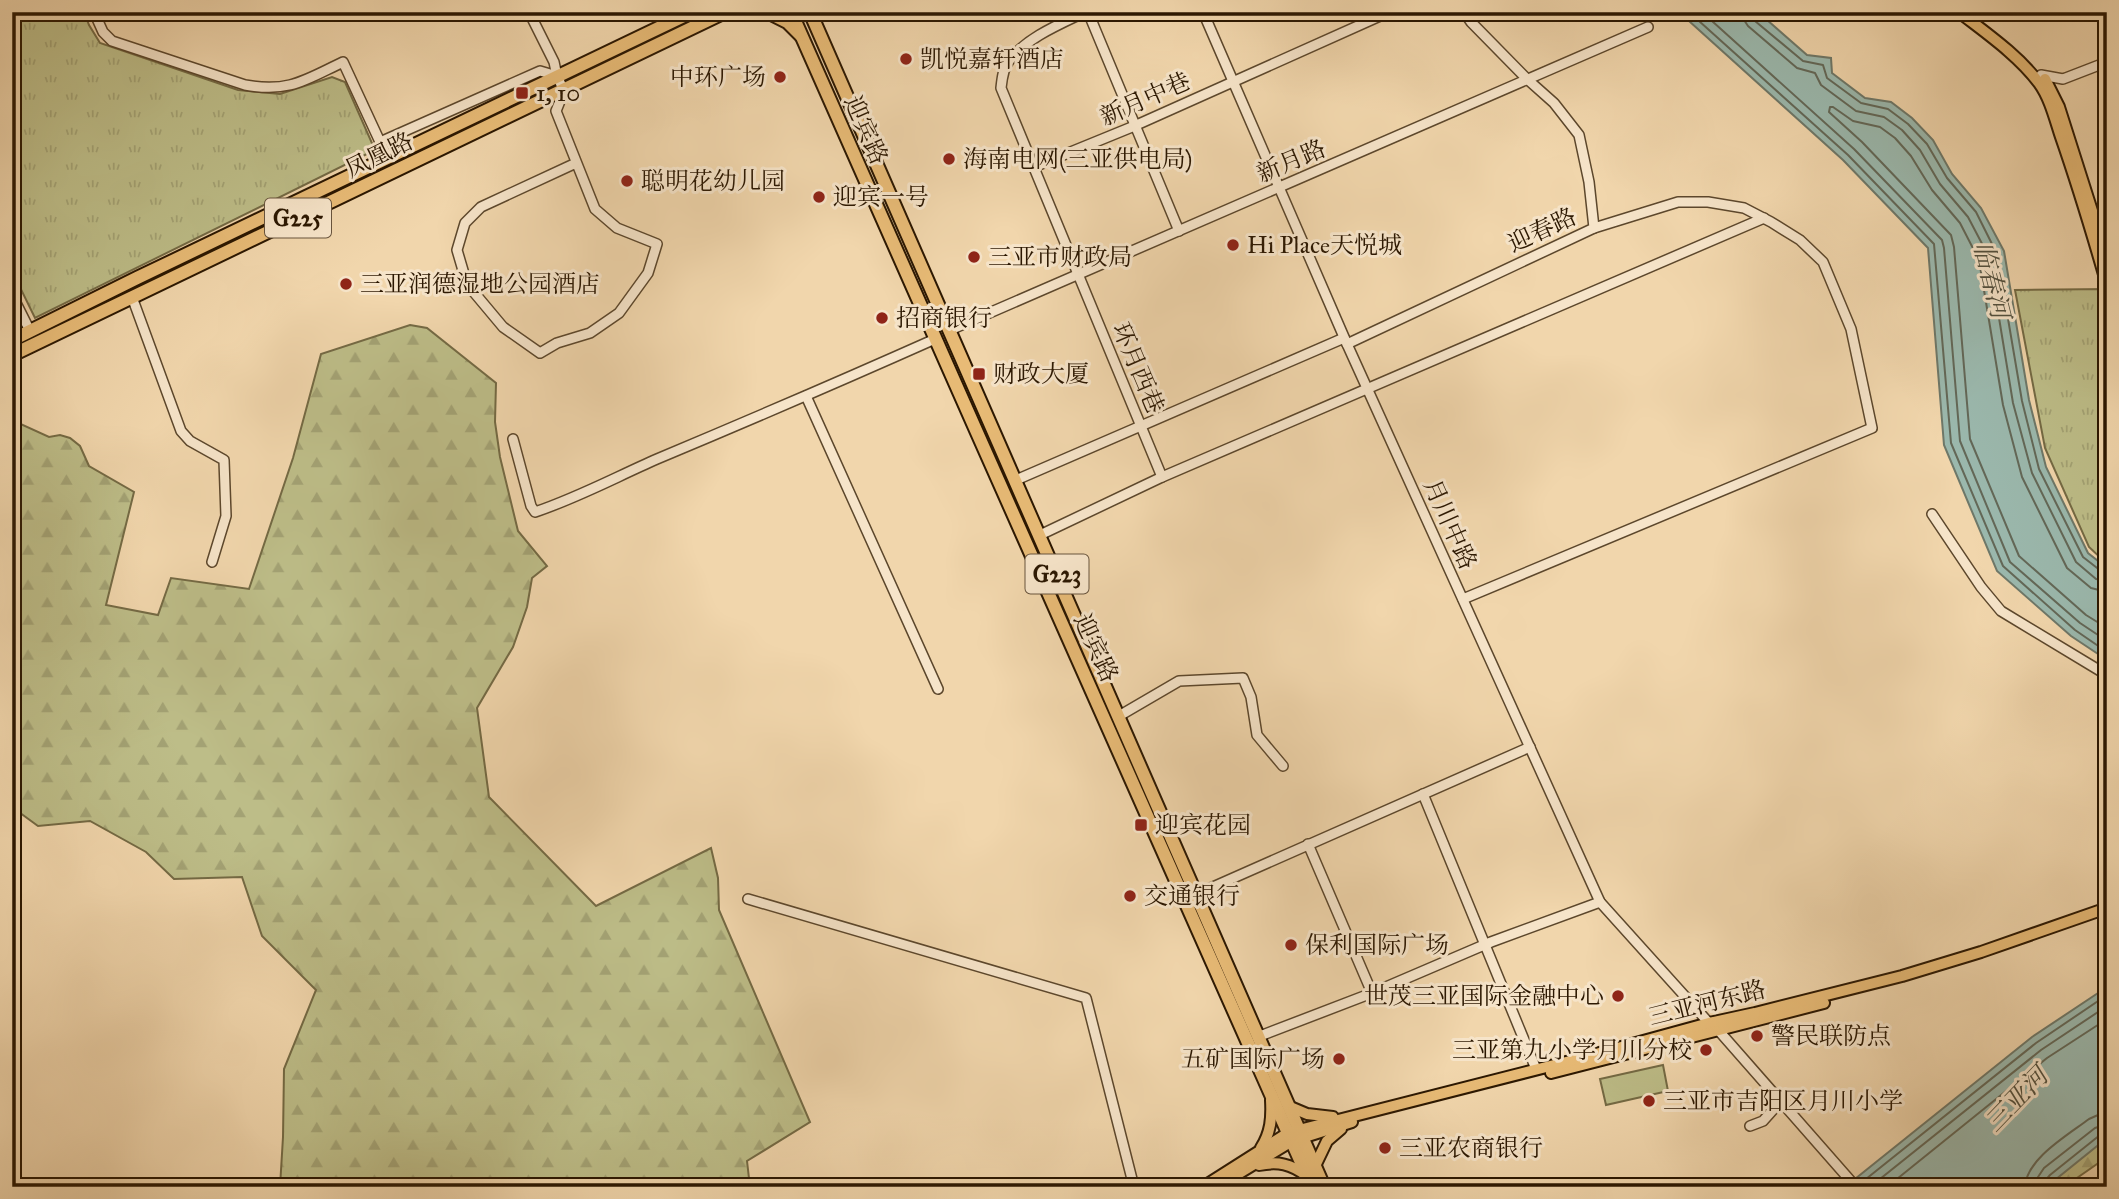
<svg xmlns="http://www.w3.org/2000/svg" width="2119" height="1199" viewBox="0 0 2119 1199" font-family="'IM FELL Great Primer','Noto Serif SC',serif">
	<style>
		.grass { fill: #bdbd88; stroke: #746a44; stroke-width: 2 }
		.forest { fill: url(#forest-firs); stroke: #746a44; stroke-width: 2 }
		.park { fill: url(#park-tufts); stroke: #746a44; stroke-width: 2 }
		.water { fill: #9bb9ae; stroke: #6e7869; stroke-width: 2 }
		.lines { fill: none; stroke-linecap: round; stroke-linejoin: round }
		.shore { stroke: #636858; stroke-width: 2 }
		.minor-casing { stroke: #5c472c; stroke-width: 12 }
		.major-casing { stroke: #2b1701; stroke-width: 14 }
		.highway-casing { stroke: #2b1701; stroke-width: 16 }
		.minor { stroke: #f6e4c9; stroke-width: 9 }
		.major { stroke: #e8bb76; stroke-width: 10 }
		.highway { stroke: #e8bb76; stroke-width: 12 }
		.poi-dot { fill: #8f2418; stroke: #f6e4c9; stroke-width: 2.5 }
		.labels { text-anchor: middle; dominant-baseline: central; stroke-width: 6; stroke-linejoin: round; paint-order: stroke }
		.shield { fill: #f6e4c9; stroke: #68543d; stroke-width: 2 }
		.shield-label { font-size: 23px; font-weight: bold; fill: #2b1701 }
		.poi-label { font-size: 24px; fill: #2b1701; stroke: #f6e4c9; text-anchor: start }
		.street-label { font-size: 24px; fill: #2b1701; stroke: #f6e4c9 }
		.water-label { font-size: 26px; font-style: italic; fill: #52503e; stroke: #f6e4c9 }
	</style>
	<defs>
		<pattern id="forest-firs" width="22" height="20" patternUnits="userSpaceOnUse" patternTransform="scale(1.75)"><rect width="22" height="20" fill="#bdbd88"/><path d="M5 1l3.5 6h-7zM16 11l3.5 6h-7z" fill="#a3a274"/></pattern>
		<pattern id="park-tufts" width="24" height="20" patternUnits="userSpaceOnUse" patternTransform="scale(1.75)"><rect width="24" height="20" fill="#bdbd88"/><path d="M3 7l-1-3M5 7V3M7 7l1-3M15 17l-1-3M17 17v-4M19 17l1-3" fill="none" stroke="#a3a274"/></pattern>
	</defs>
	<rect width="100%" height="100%" fill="#f1d6ac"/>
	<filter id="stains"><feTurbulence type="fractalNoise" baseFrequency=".00286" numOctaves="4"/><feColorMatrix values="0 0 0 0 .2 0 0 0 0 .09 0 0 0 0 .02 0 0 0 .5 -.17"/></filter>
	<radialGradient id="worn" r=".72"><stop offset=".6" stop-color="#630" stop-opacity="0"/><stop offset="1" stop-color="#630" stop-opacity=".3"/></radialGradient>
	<polygon class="grass" points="1663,1065 1668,1091 1606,1105 1600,1079"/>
	<g class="forest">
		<polygon points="410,325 427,328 496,383 495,422 500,457 518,531 547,566 532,578 527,607 513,647 477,708 489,797 596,906 711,848 718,878 719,910 810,1122 747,1161 750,1187 280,1187 283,1137 284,1069 316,990 262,936 242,877 174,879 146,852 90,821 38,826 12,807 12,420 49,437 60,435 70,438 80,446 89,466 134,492 106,605 158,615 171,578 249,589 293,458 321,354"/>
		<polygon points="2107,1128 2107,1157 2064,1187 2044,1187"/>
	</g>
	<g class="park">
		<polygon points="12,12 84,12 89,25 100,43 238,90 280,94 332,77 345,82 375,150 35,318 12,271"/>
		<polygon points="2107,289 2107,564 2089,547 2045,448 2015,290"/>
	</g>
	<g class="water">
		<polygon points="1679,12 1758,12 1807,55 1831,58 1832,73 1865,98 1891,102 1912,118 1933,140 1952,174 1981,208 2004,251 2029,400 2046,467 2088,553 2107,568 2107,660 2071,636 1997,571 1944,445 1928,248 1843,160"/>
		<polygon points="2107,987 2107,1138 2055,1180 2050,1187 1845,1187 2032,1037"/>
	</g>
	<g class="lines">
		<g class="shore">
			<polyline points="1689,12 1848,155 1934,244 1951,443 2003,566 2075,630 2107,652"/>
			<polyline points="1702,12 1854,149 1942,240 1944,248 1960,441 2010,562 2080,623 2107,641"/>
			<polyline points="1743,12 1744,20 1748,26 1797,68 1815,73 1821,85 1856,111 1884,117 1902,130 1920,150 1940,184 1968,217 1989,257 2013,403 2032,473 2076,562 2096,579 2107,581"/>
			<polyline points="1752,12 1755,21 1803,61 1823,65 1827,78 1861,103 1888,109 1908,124 1927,144 1947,178 1976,212 1997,254 2022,401 2039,469 2083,557 2101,571 2107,572"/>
			<polyline points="2107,592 2091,588 2067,568 2022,477 2003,405 1979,260 1960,223 1932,190 1911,156 1895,138 1880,127 1853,121 1833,107 1830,107 1829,112 1862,142 1951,235 1954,247 1970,439 2019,556 2086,615 2107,628"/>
			<polyline points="1861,1183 2036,1043 2107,995"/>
			<polyline points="1870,1187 2041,1050 2107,1006"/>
			<polyline points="1887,1187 2047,1058 2107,1019"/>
			<path d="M 2025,1187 C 2026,1159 2068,1135 2089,1119 L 2098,1115 L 2107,1114"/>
			<polyline points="2036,1187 2038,1177 2044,1168 2095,1128 2107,1124"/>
			<polyline points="2045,1187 2045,1181 2050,1175 2100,1135 2107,1133"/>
		</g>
		<g class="minor-casing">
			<g id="minor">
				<path d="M 94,12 L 103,32 L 112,41 L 245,85 C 289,93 305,80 343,62 L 387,157"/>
				<polyline points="443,12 444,12"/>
				<polyline points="529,12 554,62 557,76 564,91 556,111 595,209 617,228 657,244 648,273 619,313 590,333 557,343 540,353 503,327 467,284 457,250 465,223 481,207 576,163"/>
				<path d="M 1085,12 C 1060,24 1026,38 1009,61 C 1003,68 1002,79 1001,88 L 1162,477"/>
				<polyline points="1088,12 1179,231"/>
				<polyline points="1203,12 1347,344 1600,902 1709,1023 1719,1031 1856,1187"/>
				<polyline points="2041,75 2063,79 2107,62"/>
				<polyline points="380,142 540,71 557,76"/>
				<polyline points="1034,167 1132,127 1389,12"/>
				<polyline points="12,295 30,331"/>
				<polyline points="132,297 181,431 190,441 224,460 226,516 212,562"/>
				<polyline points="950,330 1648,27"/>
				<polyline points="1347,344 1594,228 1589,182 1579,135 1554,103 1527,79 1471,22 1464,12"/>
				<polyline points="806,396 938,689"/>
				<path d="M 513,439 L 531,506 L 535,512 C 577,498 616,477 657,459 C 750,420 843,380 935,339"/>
				<polyline points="1016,480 1344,338"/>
				<polyline points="1932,514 1981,587 2001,611 2107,675"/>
				<polyline points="1040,535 1162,477 1764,218"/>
				<polyline points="1463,599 1872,428 1851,329 1823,262 1800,240 1771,222 1744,208 1708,202 1678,202 1594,228"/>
				<polyline points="1119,716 1179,681 1243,678 1251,697 1257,735 1283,766"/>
				<polyline points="1423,794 1536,1069"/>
				<polyline points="1197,894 1530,747"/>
				<polyline points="748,899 1086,998 1134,1187"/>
				<polyline points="1372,993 1491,942 1600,902"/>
				<polyline points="1260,1036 1372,993 1308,844"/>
				<polyline points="1750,1126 1763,1121 1781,1101"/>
			</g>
		</g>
		<g class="major-casing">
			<g id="major">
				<polyline points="765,12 787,23 800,36"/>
				<path d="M 1959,12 C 1986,33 2018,55 2039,83 C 2050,98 2055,119 2061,137 C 2078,186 2093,236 2107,285"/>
				<polyline points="2045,79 2059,107 2107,258"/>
				<polyline points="1551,1073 1824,1003"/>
				<polyline points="1288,1106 1307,1114 1333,1117"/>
				<path d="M 1261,1148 C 1271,1132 1272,1118 1271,1100"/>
				<path d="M 1259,1165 C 1278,1161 1291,1164 1307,1176"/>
				<polyline points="1315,1166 1327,1141 1341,1129"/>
				<polyline points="1228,1180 1292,1141 1352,1122"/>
				<polyline points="1203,1187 1288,1133 1299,1130 1570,1061 1709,1023 1755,1013 1902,976 1981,952 2107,908"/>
			</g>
		</g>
		<g class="highway-casing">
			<g id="highway">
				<path d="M 791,12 C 964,404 1138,795 1312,1187"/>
				<polyline points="810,12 1324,1187"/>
				<polyline points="12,340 137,278 692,12"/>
				<polyline points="12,355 725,12"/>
			</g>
		</g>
		<use href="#minor" class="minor"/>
		<use href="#major" class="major"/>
		<use href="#highway" class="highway"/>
	</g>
	<g class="poi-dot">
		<circle cx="906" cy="59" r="7"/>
		<circle cx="780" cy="77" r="7"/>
		<rect x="515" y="86" width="14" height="14" rx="3.5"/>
		<circle cx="949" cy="159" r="7"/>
		<circle cx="627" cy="181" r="7"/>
		<circle cx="819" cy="197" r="7"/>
		<circle cx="1233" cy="245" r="7"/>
		<circle cx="974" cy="257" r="7"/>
		<circle cx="346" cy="284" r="7"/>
		<circle cx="882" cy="318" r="7"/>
		<rect x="972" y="367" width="14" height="14" rx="3.5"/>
		<rect x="1134" y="818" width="14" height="14" rx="3.5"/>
		<circle cx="1130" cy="896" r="7"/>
		<circle cx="1291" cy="945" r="7"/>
		<circle cx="1618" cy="996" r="7"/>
		<circle cx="1757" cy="1036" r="7"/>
		<circle cx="1706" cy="1050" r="7"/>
		<circle cx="1339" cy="1059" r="7"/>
		<circle cx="1649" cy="1101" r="7"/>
		<circle cx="1385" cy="1148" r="7"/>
	</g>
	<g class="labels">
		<g class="shield">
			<rect x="265" y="198.5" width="66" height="39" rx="5"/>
			<rect x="1025.5" y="554.5" width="63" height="39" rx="5"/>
		</g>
		<g class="shield-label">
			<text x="298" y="218">G225</text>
			<text x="1057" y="574">G223</text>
		</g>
		<g class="poi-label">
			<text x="920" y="59">凯悦嘉轩酒店</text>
			<text x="766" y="77" text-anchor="end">中环广场</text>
			<text x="536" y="93">1, 10</text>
			<text x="963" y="159">海南电网(三亚供电局)</text>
			<text x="641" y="181">聪明花幼儿园</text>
			<text x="833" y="197">迎宾一号</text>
			<text x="1247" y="245">Hi Place天悦城</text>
			<text x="988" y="257">三亚市财政局</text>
			<text x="360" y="284">三亚润德湿地公园酒店</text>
			<text x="896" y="318">招商银行</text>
			<text x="993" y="374">财政大厦</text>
			<text x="1155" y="825">迎宾花园</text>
			<text x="1144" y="896">交通银行</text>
			<text x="1305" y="945">保利国际广场</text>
			<text x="1604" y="996" text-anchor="end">世茂三亚国际金融中心</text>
			<text x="1771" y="1036">警民联防点</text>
			<text x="1692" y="1050" text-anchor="end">三亚第九小学月川分校</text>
			<text x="1325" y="1059" text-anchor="end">五矿国际广场</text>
			<text x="1663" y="1101">三亚市吉阳区月川小学</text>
			<text x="1399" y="1148">三亚农商银行</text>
		</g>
		<g class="street-label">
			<text transform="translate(1145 99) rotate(-24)">新月中巷</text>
			<text transform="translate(866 130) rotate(66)">迎宾路</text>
			<text transform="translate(379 155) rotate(-26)">凤凰路</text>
			<text transform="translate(1291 161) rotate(-23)">新月路</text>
			<text transform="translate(1542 230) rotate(-25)">迎春路</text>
			<text transform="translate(1138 368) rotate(67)">环月西巷</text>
			<text transform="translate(1450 524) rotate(66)">月川中路</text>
			<text transform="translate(1096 648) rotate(65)">迎宾路</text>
			<text transform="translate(1707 1003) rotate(-14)">三亚河东路</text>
		</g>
		<g class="water-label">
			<text transform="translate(1992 280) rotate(76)">临春河</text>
			<text transform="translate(2016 1099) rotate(-46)">三亚河</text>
		</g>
	</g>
	<rect width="2119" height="1199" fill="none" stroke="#f1d6ac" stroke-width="42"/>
	<rect x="14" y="14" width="2091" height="1171" fill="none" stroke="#2b1701" stroke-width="3.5"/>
	<rect x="21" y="21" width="2077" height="1157" fill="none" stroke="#2b1701" stroke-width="2"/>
	<rect width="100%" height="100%" filter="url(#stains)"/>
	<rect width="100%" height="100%" fill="url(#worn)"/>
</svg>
